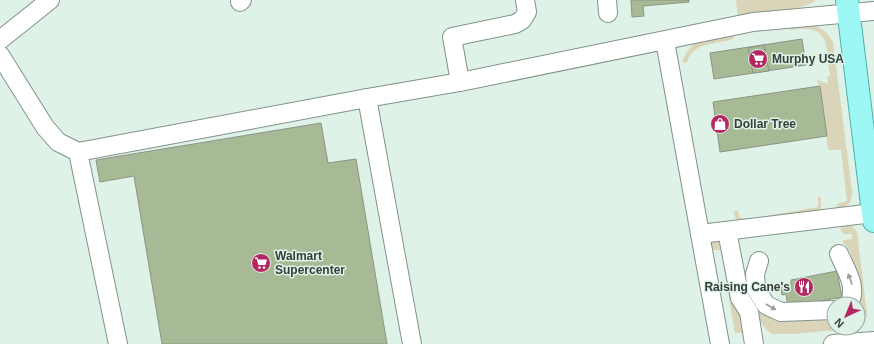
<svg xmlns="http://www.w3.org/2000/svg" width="874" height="344" viewBox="0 0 874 344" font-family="Arial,sans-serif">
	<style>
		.green { fill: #dad4b8 }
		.building { fill: #a8ba95; stroke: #8c9484 }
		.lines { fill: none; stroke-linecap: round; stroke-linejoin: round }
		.minor-casing { stroke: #829389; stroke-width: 20 }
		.major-casing { stroke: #4fb2ae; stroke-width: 24 }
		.minor { stroke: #fff; stroke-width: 18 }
		.major { stroke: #9df7f4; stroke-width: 22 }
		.oneway { fill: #9a9e9c }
		.labels { text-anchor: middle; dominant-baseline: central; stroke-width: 3; stroke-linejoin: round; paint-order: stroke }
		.poi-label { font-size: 12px; font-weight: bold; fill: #363e3a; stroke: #dff2e7; text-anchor: start }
	</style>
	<rect width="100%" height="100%" fill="#dff2e7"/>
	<g class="green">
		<path d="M 736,0 L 816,0 C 801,11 758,16 738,20 Z"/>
		<path d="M 815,25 L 826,32 L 833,42 L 852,191 C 853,200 849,205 842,208 L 837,207 L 837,204 L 847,201 L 841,150 L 829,150 L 828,149 L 820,86 L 816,79 L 828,84 L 827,77 L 830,76 C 826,46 831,23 791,30 L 788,27 Z"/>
		<path d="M 733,36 L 734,38 L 731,40 C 718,43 699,43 690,55 C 688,58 688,61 686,63 L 683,62 L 682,61 C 685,56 687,51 691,47 C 700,38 720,38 733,36 Z"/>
		<path d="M 818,197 L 821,197 L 821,209 L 817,211 L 740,221 C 735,220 735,217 734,212 L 737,210 L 738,211 L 740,218 L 749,219 L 818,207 Z"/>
		<polygon points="848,224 851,225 857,232 867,314 865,322 858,328 858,304 851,254 848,248 842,242 844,240 852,239 852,234 844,234 840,230 843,225"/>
		<polygon points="720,238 741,315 744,333 735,333 721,250 711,250 710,243 711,241"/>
		<path d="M 747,278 L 755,299 L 834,312 L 834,328 L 857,328 L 794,334 L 772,334 C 759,326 743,293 747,278 Z"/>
	</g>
	<g class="building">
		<polygon points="631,0 689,0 689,2 643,6 644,16 632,17"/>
		<polygon points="802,39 806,65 714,79 710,53"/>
		<polygon points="764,45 769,71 753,73 748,48"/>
		<polygon points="820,86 827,136 720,152 713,102"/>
		<polygon points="321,123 328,163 356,159 387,344 162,344 134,176 100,182 96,160"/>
		<polygon points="837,271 842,297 788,307 786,294 782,295 781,286 791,284 791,280"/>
	</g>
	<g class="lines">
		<g class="minor-casing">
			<g id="minor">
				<polyline points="607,0 608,13"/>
				<polyline points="240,2 242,0"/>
				<polyline points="0,40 50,0"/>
				<polyline points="665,41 720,344"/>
				<polyline points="0,55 45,127 58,142 78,152"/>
				<polyline points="460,82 452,37 515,24 522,20 527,12 525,0"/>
				<polyline points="367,98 412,344"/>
				<polyline points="727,231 740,298 749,312 754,344"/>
				<polyline points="700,234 873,213"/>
				<path d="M 839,254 C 846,270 858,287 849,304"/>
				<polyline points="759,261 755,274 756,289 766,305 781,312 834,310"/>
				<polyline points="118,344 78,152 367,98 460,82 753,22 874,11"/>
				<polyline points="833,344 874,341"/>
			</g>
		</g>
		<g class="major-casing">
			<polyline id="major" points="847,0 874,221"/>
		</g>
		<use href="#minor" class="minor"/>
		<use href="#major" class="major"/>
	</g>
	<defs><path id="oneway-solid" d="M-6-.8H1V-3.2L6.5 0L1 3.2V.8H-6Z"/></defs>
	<g class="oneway">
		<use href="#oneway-solid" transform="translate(850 279) rotate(-110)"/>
		<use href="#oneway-solid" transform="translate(771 307) rotate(30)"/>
	</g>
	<defs>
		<g id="supermarket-disc" transform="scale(1)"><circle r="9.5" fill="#b42760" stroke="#dff2e7"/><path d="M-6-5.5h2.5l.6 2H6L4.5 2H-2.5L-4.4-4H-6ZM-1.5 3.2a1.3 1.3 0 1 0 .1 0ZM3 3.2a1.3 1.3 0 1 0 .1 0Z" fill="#fff"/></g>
		<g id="shop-disc" transform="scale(1)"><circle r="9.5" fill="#b42760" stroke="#dff2e7"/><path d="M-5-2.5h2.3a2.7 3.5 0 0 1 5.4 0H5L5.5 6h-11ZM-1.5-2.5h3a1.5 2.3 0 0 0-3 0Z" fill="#fff"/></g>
		<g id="restaurant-disc" transform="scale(1)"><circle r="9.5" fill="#b42760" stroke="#dff2e7"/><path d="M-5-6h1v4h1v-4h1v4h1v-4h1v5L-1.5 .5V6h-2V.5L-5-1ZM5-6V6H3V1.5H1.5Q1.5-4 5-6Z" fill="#fff"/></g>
	</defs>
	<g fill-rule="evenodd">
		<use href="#supermarket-disc" x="758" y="59"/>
		<use href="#shop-disc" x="720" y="124"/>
		<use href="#supermarket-disc" x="261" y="263"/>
		<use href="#restaurant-disc" x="804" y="287"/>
	</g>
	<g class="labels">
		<g class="poi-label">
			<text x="772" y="59">Murphy USA</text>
			<text x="734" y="124">Dollar Tree</text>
			<text x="275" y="256">Walmart<tspan x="275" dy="14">Supercenter</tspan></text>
			<text x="790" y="287" text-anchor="end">Raising Cane's</text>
		</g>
	</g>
	<g transform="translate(846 316) rotate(224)"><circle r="19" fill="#dff2e7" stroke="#9baaa2"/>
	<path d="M0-3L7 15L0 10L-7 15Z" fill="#b42760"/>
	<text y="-6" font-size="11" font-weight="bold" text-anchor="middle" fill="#363e3a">N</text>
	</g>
</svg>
